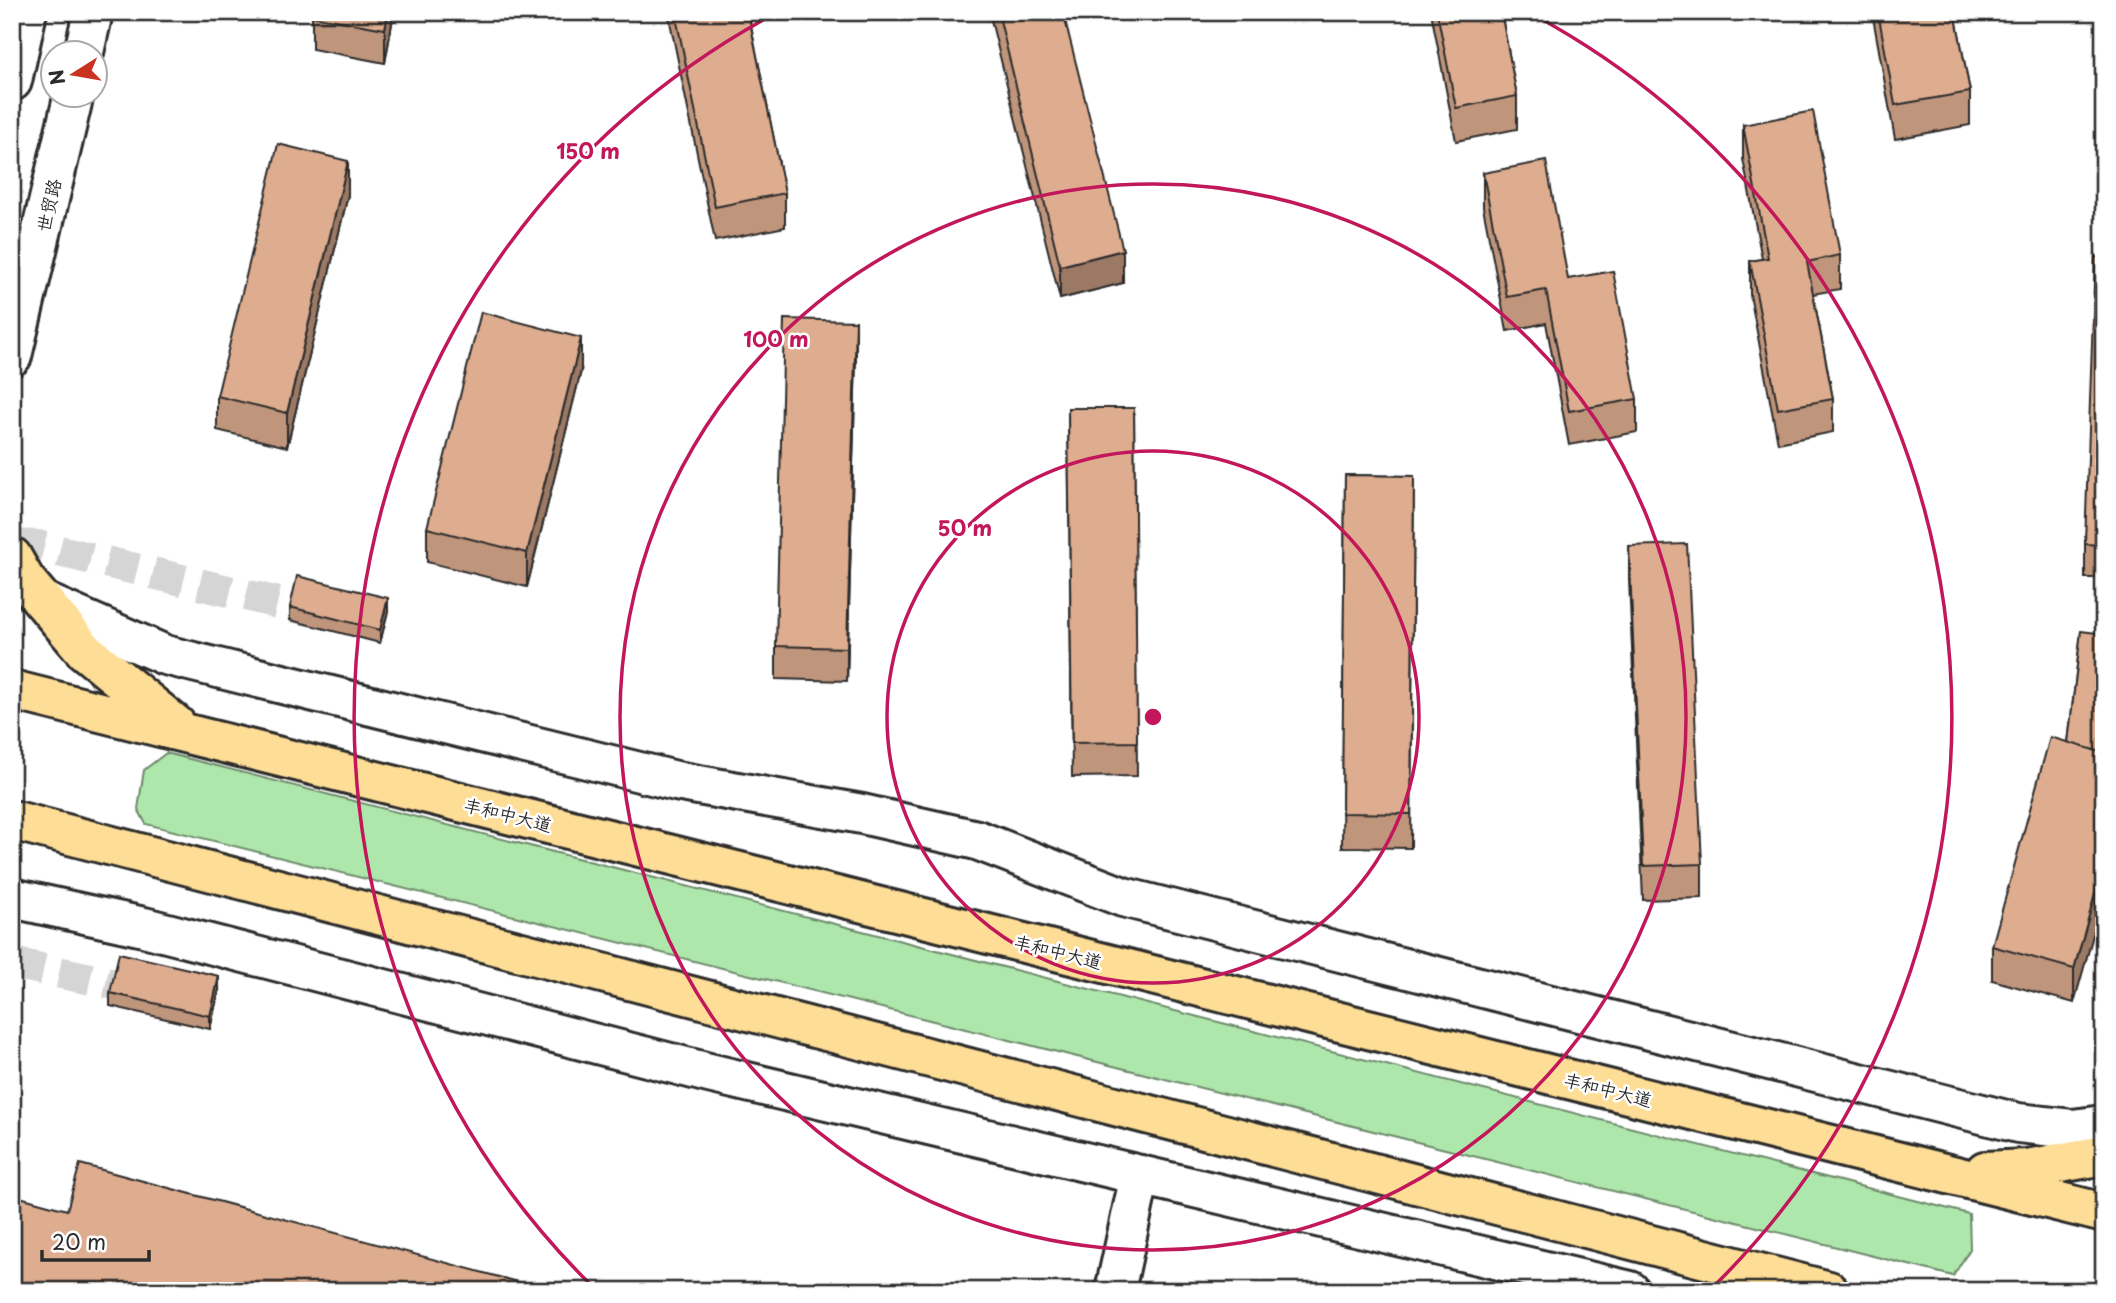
<svg xmlns="http://www.w3.org/2000/svg" width="2116" height="1303" viewBox="0 0 2116 1303" font-family="'Playpen Sans','LXGW WenKai TC',sans-serif">
	<style>
		.green { fill: #aee7ab; stroke: #6c896b; stroke-width: 2 }
		.lines { fill: none; stroke-linecap: round; stroke-linejoin: round }
		.pedestrian-tunnel { stroke: #d5d5d5; stroke-width: 32; stroke-dasharray: 32 16; stroke-linecap: butt }
		.minor-casing { stroke: #2b2b2b; stroke-width: 44 }
		.secondary-casing { stroke: #2b2b2b; stroke-width: 44 }
		.primary-casing { stroke: #2b2b2b; stroke-width: 44 }
		.minor { stroke: #fff; stroke-width: 38 }
		.secondary { stroke: #fff; stroke-width: 38 }
		.primary { stroke: #fedd96; stroke-width: 38 }
		.wall { fill: #bf957c; stroke: #2b2b2b; stroke-width: 2 }
		.shaded-wall { fill: #9b7965; stroke: #2b2b2b; stroke-width: 2 }
		.building { fill: #dead90; stroke: #2b2b2b; stroke-width: 2 }
		.ring { fill: none; stroke: #c2185b; stroke-width: 3.5 }
		.labels { text-anchor: middle; dominant-baseline: central; stroke-width: 5; stroke-linejoin: round; paint-order: stroke }
		.street-label { font-size: 18px; fill: #2b2b2b; stroke: #fff }
		.centre { fill: #c2185b; stroke: #fff; stroke-width: 3.5 }
		.ring-label { font-size: 21px; text-anchor: middle; font-weight: bold; fill: #c2185b; stroke: #fff; stroke-width: 5; stroke-linejoin: round; paint-order: stroke }
	</style>
	<rect width="100%" height="100%" fill="#fff"/>
	<filter id="ink" filterUnits="userSpaceOnUse"><feTurbulence type="fractalNoise" baseFrequency=".0143" numOctaves="2"/><feDisplacementMap in="SourceGraphic" scale="14" xChannelSelector="R" yChannelSelector="G"/><feConvolveMatrix kernelMatrix="1 2 1 2 8 2 1 2 1" color-interpolation-filters="sRGB"/></filter>
	<g filter="url(#ink)">
		<polygon class="green" points="166,753 1969,1214 1970,1249 1953,1276 146,824 138,809 144,770"/>
		<g class="lines">
			<g class="pedestrian-tunnel">
				<polyline points="12,545 38,546 321,613"/>
				<polyline points="12,963 155,992"/>
			</g>
			<g class="minor-casing">
				<polyline id="minor" points="1115,1291 1140,1175"/>
			</g>
			<g class="secondary-casing">
				<g id="secondary">
					<polyline points="84,52 93,12"/>
					<polyline points="12,81 27,12"/>
					<polyline points="12,356 74,94"/>
					<polyline points="44,602 165,655 676,781 862,814 977,840 1123,897 2018,1123 2072,1129 2104,1125"/>
					<polyline points="12,898 144,927 709,1073 1630,1291"/>
				</g>
			</g>
			<g class="primary-casing">
				<g id="primary">
					<polyline points="12,557 25,580 85,651 176,725"/>
					<polyline points="12,690 2104,1213"/>
					<polyline points="12,820 1829,1291"/>
					<polyline points="1985,1171 2027,1169 2104,1155"/>
				</g>
			</g>
			<use href="#minor" class="minor"/>
			<use href="#secondary" class="secondary"/>
			<use href="#primary" class="primary"/>
		</g>
		<g class="wall">
			<polygon points="394,12 385,63 312,49 312,16"/>
			<polygon points="668,12 748,12 785,193 785,227 715,241"/>
			<polygon points="989,12 1063,12 1123,283 1060,299"/>
			<polygon points="1431,12 1501,12 1517,96 1517,129 1456,141"/>
			<polygon points="1872,12 1955,12 1970,92 1970,125 1895,139"/>
			<polygon points="2100,12 2104,12 2104,156 2099,156"/>
			<polygon points="1743,125 1840,255 1840,289 1813,294 1833,399 1833,432 1778,443 1750,295 1750,261 1762,259 1743,159"/>
			<polygon points="1483,173 1568,279 1637,399 1637,432 1569,445 1546,323 1507,331 1483,207"/>
			<polygon points="348,195 287,447 217,430 217,396"/>
			<polygon points="2104,257 2104,578 2085,578 2085,544"/>
			<polygon points="856,355 847,681 776,679 776,646"/>
			<polygon points="581,371 527,587 427,562 427,528"/>
			<polygon points="1068,408 1134,408 1137,776 1072,777"/>
			<polygon points="1345,475 1414,476 1411,848 1342,847"/>
			<polygon points="1629,546 1702,864 1702,898 1643,900 1629,580"/>
			<polygon points="290,607 388,611 380,643 290,620"/>
			<polygon points="2081,631 2074,1003 1992,980 1992,946 2068,743"/>
			<polygon points="219,990 210,1029 110,1006 110,993"/>
		</g>
		<g class="shaded-wall">
			<polygon points="388,12 394,12 385,63 385,29"/>
			<polygon points="348,161 348,195 287,447 287,413"/>
			<polygon points="1123,250 1123,283 1060,299 1060,266"/>
			<polygon points="856,321 856,355 847,681 847,648"/>
			<polygon points="581,338 581,371 527,587 527,553"/>
			<polygon points="388,598 388,611 380,643 380,630"/>
			<polygon points="2104,862 2104,896 2074,1003 2074,969"/>
			<polygon points="219,976 219,990 210,1029 210,1016"/>
		</g>
		<g class="building">
			<polygon points="312,12 388,12 385,29 312,16"/>
			<polygon points="675,12 748,12 785,193 715,207"/>
			<polygon points="998,12 1063,12 1123,250 1060,266"/>
			<polygon points="1437,12 1501,12 1517,96 1456,108"/>
			<polygon points="1878,12 1955,12 1970,92 1895,105"/>
			<polygon points="2100,12 2104,12 2104,123 2099,123"/>
			<polygon points="1813,111 1840,255 1807,262 1833,399 1778,409 1750,261 1768,258 1743,125"/>
			<polygon points="278,144 348,161 287,413 217,396"/>
			<polygon points="1546,161 1568,279 1613,271 1637,399 1569,411 1546,290 1507,297 1483,173"/>
			<polygon points="2095,257 2104,257 2104,545 2085,544"/>
			<polygon points="481,312 581,338 527,553 427,528"/>
			<polygon points="784,319 856,321 847,648 776,646"/>
			<polygon points="1068,408 1134,408 1137,742 1072,743"/>
			<polygon points="1345,475 1414,476 1411,814 1342,813"/>
			<polygon points="1687,544 1702,864 1643,866 1629,546"/>
			<polygon points="297,576 388,598 380,630 290,607"/>
			<polygon points="2081,631 2104,634 2104,753 2068,743"/>
			<polygon points="2050,737 2104,753 2104,862 2074,969 1992,946"/>
			<polygon points="119,953 219,976 210,1016 110,993"/>
			<polygon points="80,1164 551,1291 12,1291 12,1211 16,1196 67,1210"/>
		</g>
	</g>
	<g class="ring">
		<circle cx="1153" cy="717" r="266"/>
		<circle cx="1153" cy="717" r="533"/>
		<path d="M593 1287A799 799 0 0 1 772 15M1534 15A799 799 0 0 1 1713 1287"/>
	</g>
	<g class="labels">
		<g class="street-label">
			<text transform="translate(48 205) rotate(-77)">世贸路</text>
			<text transform="translate(508 814) rotate(14)">丰和中大道</text>
			<text transform="translate(1058 951) rotate(14)">丰和中大道</text>
			<text transform="translate(1608 1089) rotate(14)">丰和中大道</text>
		</g>
	</g>
	<circle cx="1153" cy="717" r="10" class="centre"/>
	<g class="ring-label">
		<text x="588" y="159">150 m</text>
		<text x="776" y="347">100 m</text>
		<text x="965" y="536">50 m</text>
	</g>
	<rect width="2116" height="1303" fill="none" stroke="#fff" stroke-width="42"/>
	<rect x="21" y="21" width="2074" height="1261" fill="none" stroke="#2b2b2b" stroke-width="2.5" filter="url(#ink)"/>
	<g transform="translate(74 74) rotate(259)"><circle r="33" fill="#ffffff" stroke="#aaaaaa" stroke-width="2"/>
	<path d="M0-5L12 26L0 18L-12 26Z" fill="#c8321e"/>
	<text y="-10" font-size="19" font-weight="bold" text-anchor="middle" fill="#2b2b2b">N</text>
	</g>
	<path d="M42 1250v10h107v-10" fill="none" stroke="#2b2b2b" stroke-width="3.5"/>
	<text x="52" y="1250" font-size="21" fill="#2b2b2b" stroke="#ffffff" stroke-width="5" paint-order="stroke">20 m</text>
</svg>
